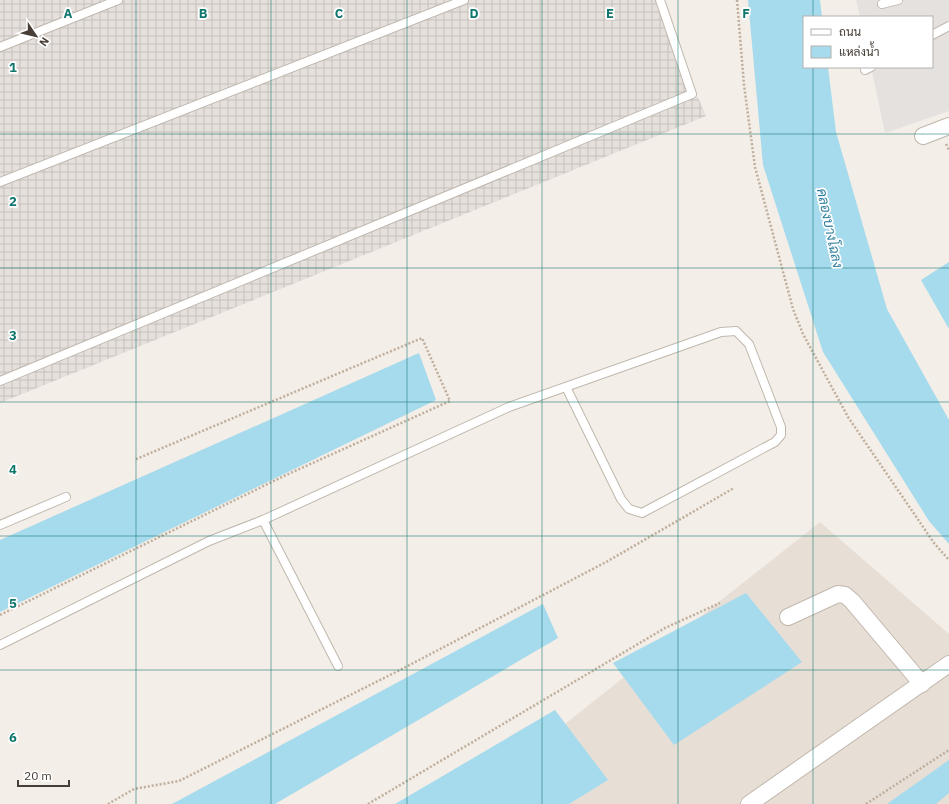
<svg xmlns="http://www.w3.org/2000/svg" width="949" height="804" viewBox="0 0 949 804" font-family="'IBM Plex Sans',Sarabun,sans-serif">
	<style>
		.residential { fill: #e7dfd6 }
		.industrial { fill: url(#industrial-grid) }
		.parking { fill: #e4e1df }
		.water { fill: #a6daed }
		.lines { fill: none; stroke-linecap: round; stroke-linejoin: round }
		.service-casing { stroke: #c1b7ad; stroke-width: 10 }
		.minor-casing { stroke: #c1b7ad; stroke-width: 18 }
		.path { stroke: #bfae9c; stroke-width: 2.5; stroke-dasharray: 2 2; stroke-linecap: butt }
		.service { stroke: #fff; stroke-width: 8 }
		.minor { stroke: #fff; stroke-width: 16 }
		.grid { fill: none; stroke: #0f766e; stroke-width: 1; stroke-opacity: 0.55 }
		.labels { text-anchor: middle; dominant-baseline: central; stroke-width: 3.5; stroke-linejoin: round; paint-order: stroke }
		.water-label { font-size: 14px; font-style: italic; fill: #307f9d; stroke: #fff }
		.grid-label { font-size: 13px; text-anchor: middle; font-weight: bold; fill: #0f766e; stroke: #fff; stroke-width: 3.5; stroke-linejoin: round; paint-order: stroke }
	</style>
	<defs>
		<pattern id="industrial-grid" width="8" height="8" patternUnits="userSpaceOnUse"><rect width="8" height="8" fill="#e5e0dc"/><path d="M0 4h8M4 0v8" fill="none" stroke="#c6c1bd"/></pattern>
	</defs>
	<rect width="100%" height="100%" fill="#f3eee7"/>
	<polygon class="residential" points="820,522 949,634 949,804 464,804"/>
	<polygon class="industrial" points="0,0 656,0 706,116 0,403"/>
	<polygon class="parking" points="856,0 949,0 949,111 885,133 871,67 932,67 932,17 860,17"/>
	<g class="water">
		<polygon points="748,0 820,0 822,17 804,17 804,67 828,67 836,132 887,309 949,420 949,544 929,521 823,352 763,165"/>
		<polygon points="949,262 949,329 921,280"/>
		<polygon points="419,353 436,400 0,612 0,540"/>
		<polygon points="746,593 802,662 674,745 613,663"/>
		<polygon points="543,604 558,638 275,804 172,804"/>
		<polygon points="555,710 608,780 569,804 395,804"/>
		<polygon points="949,760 949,793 936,804 887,804"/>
	</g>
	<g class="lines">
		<g class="service-casing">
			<g id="service">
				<polyline points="882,4 898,0"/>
				<polyline points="932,35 949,26"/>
				<polyline points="0,47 118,0"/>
				<polyline points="865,70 871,67"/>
				<polyline points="0,182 464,0"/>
				<polyline points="0,381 692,94 660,0"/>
				<polyline points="263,520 338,666"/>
				<polyline points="0,525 66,497"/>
				<polyline points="0,645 209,541 263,520 509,407 721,332 736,331 749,344 781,427 781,435 775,442 642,513 629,509 621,499 566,387"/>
			</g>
		</g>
		<g class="minor-casing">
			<g id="minor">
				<polyline points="923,136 949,126"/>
				<polyline points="788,617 838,594 845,595 852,601 922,684"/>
				<polyline points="749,804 949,664"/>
			</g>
		</g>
		<g class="path">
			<polyline points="737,0 744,85 755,167 793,309 803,334 848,417 934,543 949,560"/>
			<polyline points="946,144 949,150"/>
			<polyline points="0,615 286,475 450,401 422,338 134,460"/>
			<polyline points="108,804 134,789 179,781 400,670 608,561 734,488"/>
			<polyline points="368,804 665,628 720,603"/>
			<polyline points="866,804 949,750"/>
		</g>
		<use href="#service" class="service"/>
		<use href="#minor" class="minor"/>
	</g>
	<path class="grid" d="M 136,0 L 136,804M 271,0 L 271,804M 407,0 L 407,804M 542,0 L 542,804M 678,0 L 678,804M 813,0 L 813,17M 813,67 L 813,804M 0,134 L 949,134M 0,268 L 949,268M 0,402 L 949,402M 0,536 L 949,536M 0,670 L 949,670"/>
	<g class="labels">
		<g class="water-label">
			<text transform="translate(830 228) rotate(78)">คลองบางโฉลง</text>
		</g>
	</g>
	<g class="grid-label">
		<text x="68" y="18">A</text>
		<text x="203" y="18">B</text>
		<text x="339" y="18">C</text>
		<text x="474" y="18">D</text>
		<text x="610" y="18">E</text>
		<text x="746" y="18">F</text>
		<text x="13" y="72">1</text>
		<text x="13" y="206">2</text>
		<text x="13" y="340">3</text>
		<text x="13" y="474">4</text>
		<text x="13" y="608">5</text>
		<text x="13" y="742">6</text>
	</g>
	<rect x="803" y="16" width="130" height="52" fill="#ffffff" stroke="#b5b2af"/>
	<rect x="811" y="29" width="20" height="6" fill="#ffffff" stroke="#b5b2af"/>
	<text x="839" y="36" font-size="12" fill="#463e37">ถนน</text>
	<rect x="811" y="46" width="20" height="12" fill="#a6daed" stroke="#b5b2af"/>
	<text x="839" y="56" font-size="12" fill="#463e37">แหล่งน้ำ</text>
	<g transform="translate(36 36) rotate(125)" stroke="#ffffff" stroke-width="3" paint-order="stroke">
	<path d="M0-3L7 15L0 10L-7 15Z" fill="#463e37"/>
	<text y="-6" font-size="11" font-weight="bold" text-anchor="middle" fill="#463e37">N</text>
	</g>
	<path d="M18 780v6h51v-6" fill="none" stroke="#463e37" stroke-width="2"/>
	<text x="24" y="780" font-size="12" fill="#463e37" stroke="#ffffff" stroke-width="3" paint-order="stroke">20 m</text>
</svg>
